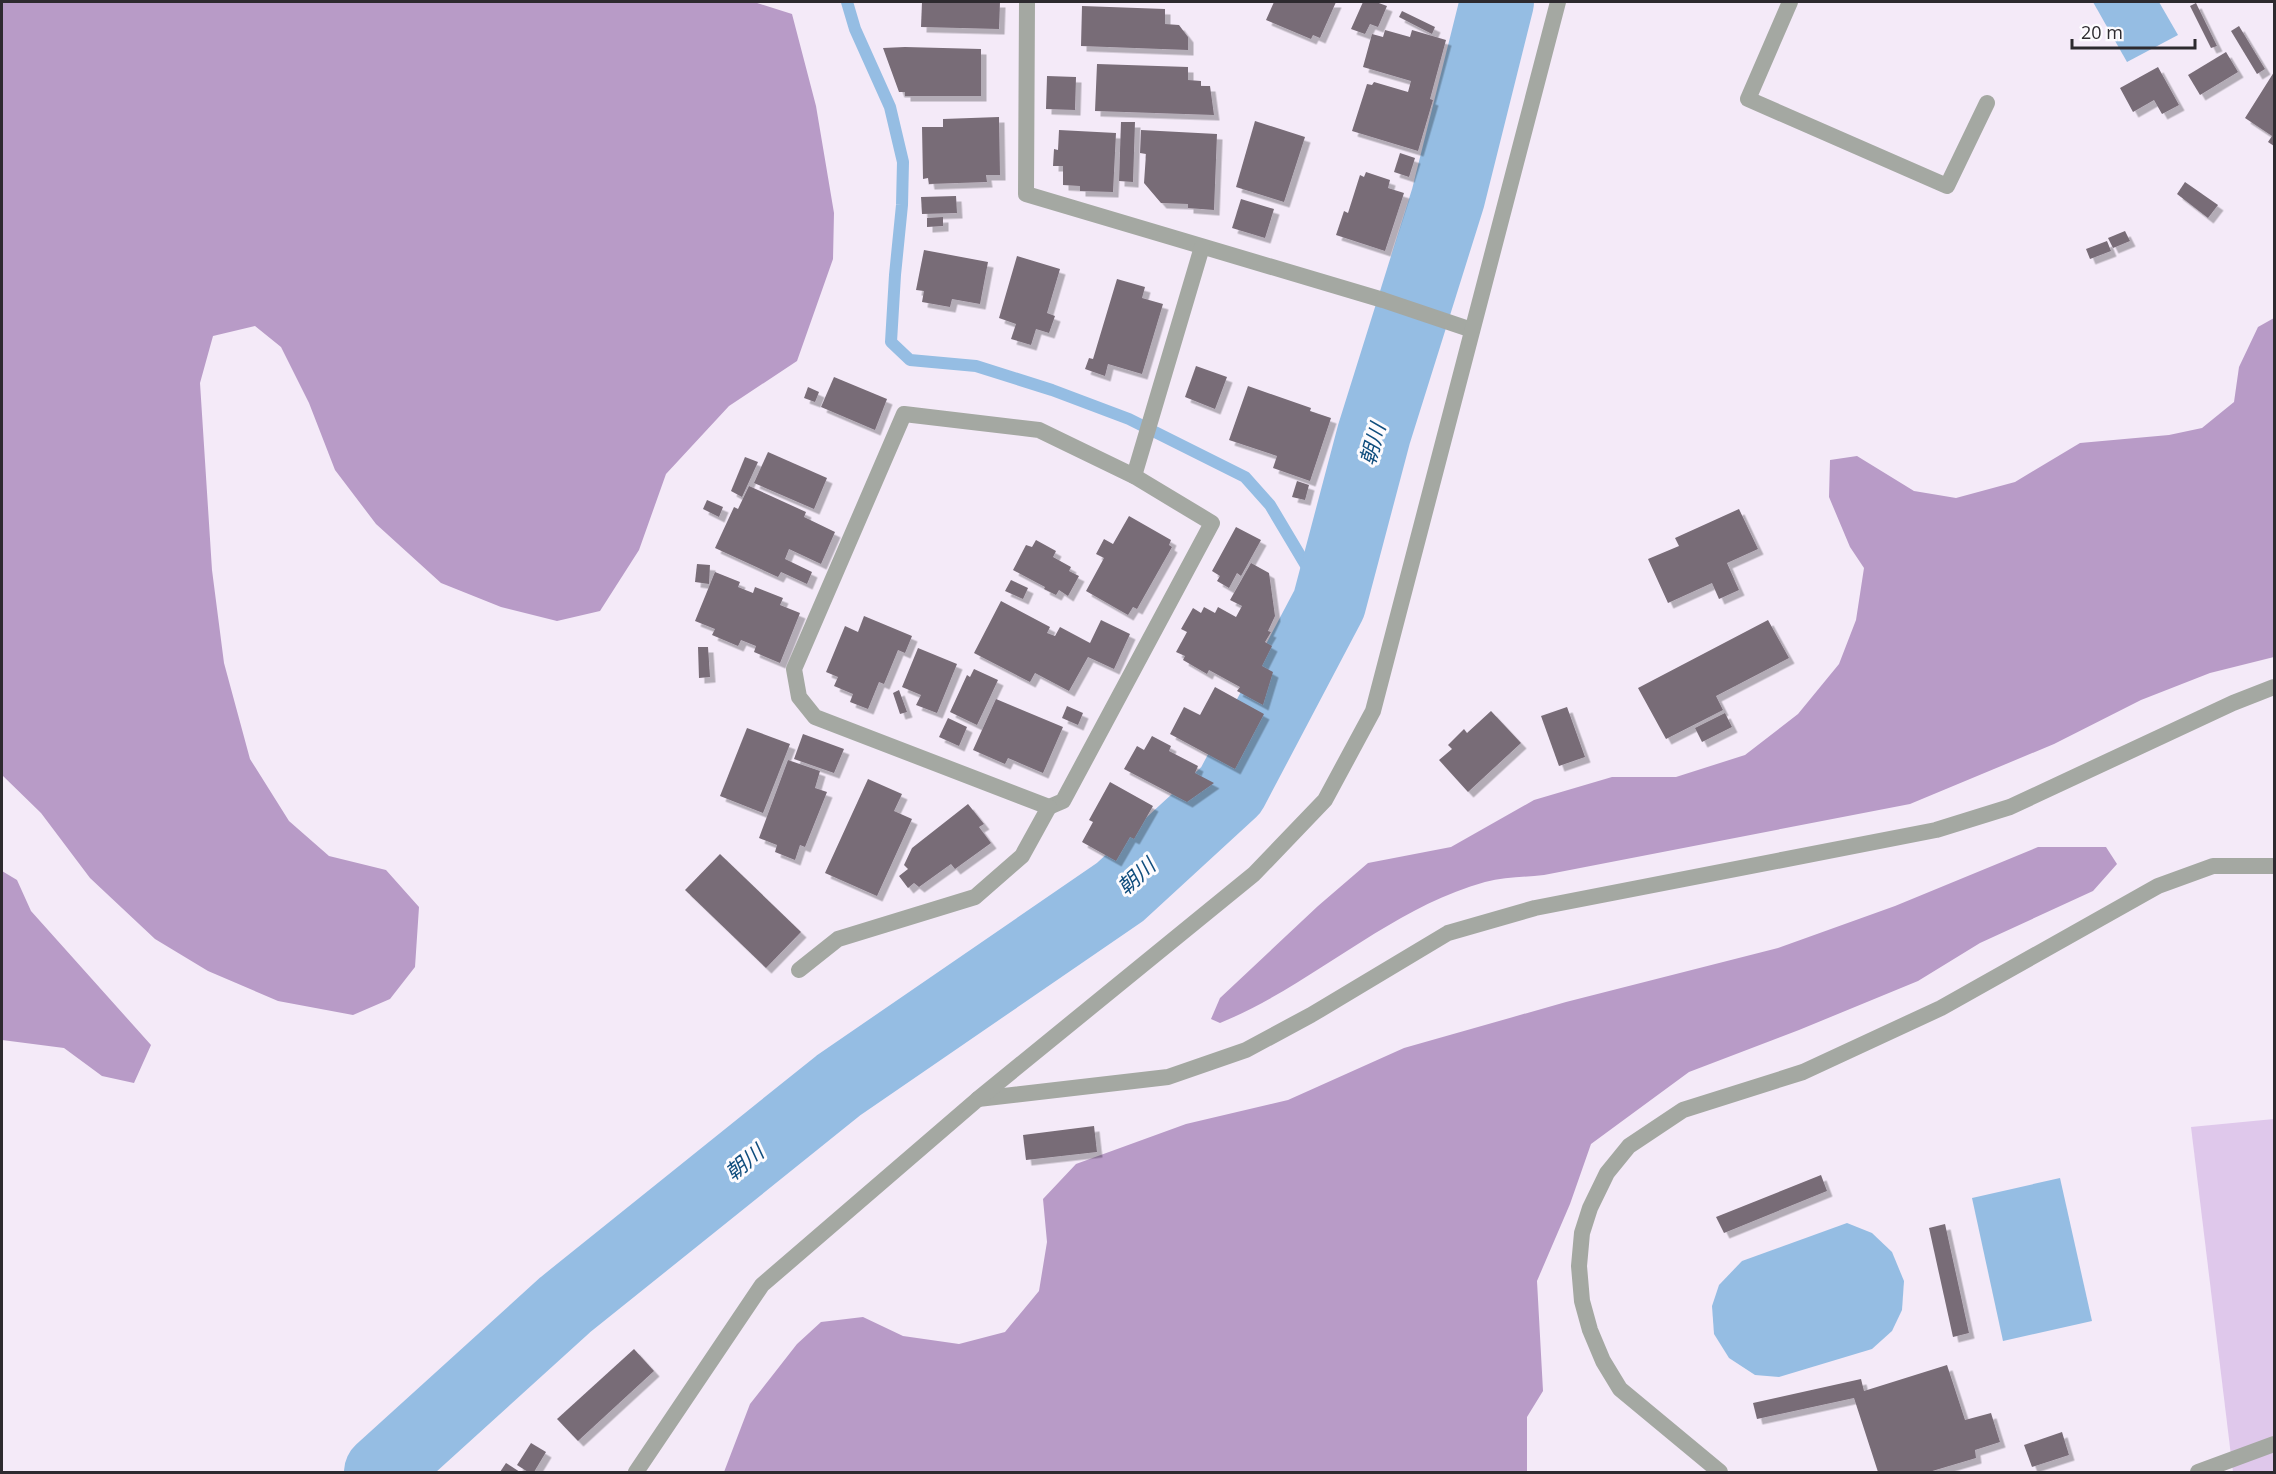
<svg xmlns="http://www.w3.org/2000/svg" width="2276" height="1474" viewBox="0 0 2276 1474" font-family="'Open Sans','Noto Sans JP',sans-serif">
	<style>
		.green { fill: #dfc8eb }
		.forest { fill: #b89bc7 }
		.water { fill: #95bde3 }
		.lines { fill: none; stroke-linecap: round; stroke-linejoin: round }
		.stream { stroke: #95bde3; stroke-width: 12 }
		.river { stroke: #95bde3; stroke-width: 74 }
		.building { fill: #786c77; filter: url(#shadow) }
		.service { stroke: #a4a8a2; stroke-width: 16 }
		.minor { stroke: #a4a8a2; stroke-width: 16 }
		.tertiary { stroke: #a4a8a2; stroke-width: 16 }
		.labels { text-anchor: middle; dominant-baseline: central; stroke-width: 6; stroke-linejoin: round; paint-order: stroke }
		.water-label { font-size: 21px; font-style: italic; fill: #114e7e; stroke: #fdfbfe }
	</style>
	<defs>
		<filter id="shadow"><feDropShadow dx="5.5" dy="5.5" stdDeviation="0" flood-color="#0004"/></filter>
	</defs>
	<rect width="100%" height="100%" fill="#f4eaf8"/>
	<polygon class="green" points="2274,1119 2274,1472 2233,1472 2191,1127"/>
	<g class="forest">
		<polygon points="2,2 754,2 792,14 816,106 834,213 833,259 797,361 729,406 666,474 639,550 600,611 557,621 501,607 441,583 376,524 335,470 309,403 281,347 255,326 213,336 200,383 212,570 224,663 250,759 289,821 329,856 386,870 419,907 415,967 390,999 353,1015 278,1001 208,971 155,939 90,878 41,813 2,775"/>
		<path d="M 2274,318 L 2274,657 L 2210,673 L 2141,700 L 2054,744 L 1910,804 L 1544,875 C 1525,877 1504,877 1485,882 C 1388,909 1313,985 1220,1023 L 1211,1019 L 1220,998 L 1318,906 L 1368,863 L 1451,847 L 1534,800 L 1612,777 L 1676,777 L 1745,755 L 1798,714 L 1839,664 L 1856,620 L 1864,568 L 1850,547 L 1829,497 L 1830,460 L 1857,456 L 1914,491 L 1956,498 L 2015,482 L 2080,443 L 2169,435 L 2202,428 L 2234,402 L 2239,367 L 2258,327 Z"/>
		<polygon points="2038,847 2106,847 2117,864 2093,891 1980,943 1918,981 1799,1030 1689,1072 1591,1144 1570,1204 1537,1281 1543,1391 1527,1417 1527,1472 724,1472 750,1404 797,1344 821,1322 863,1317 903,1336 959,1344 1005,1332 1039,1291 1047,1242 1043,1199 1076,1164 1186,1124 1288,1100 1404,1048 1566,1002 1778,948 1895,906"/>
		<polygon points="2,871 17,880 31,911 151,1045 134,1083 102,1076 64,1048 2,1040"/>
	</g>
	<g class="water">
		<polygon points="2093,2 2159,2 2178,35 2127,62"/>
		<polygon points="2060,1178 2092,1321 2003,1341 1972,1198"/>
		<polygon points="1847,1223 1872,1233 1892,1252 1904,1281 1902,1310 1892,1331 1872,1349 1779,1377 1755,1375 1729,1358 1714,1334 1712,1306 1719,1285 1742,1261"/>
	</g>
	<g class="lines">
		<polyline class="stream" points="847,2 855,29 890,107 903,162 902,205 895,275 891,342 910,360 976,366 1052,390 1129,419 1245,477 1270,505 1329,604"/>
		<polyline class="river" points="381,1472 565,1305 839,1085 1120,892 1231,790 1329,604 1374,434 1448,198 1497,2"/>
	</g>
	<g class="building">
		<polygon points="922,2 1000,2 999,29 921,27"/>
		<polygon points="1274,2 1336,2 1320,38 1313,35 1311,39 1266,20"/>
		<polygon points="1363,2 1376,2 1387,6 1378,27 1370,24 1365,34 1351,29"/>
		<polygon points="2196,3 2217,46 2211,48 2190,6"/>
		<polygon points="1082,6 1165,9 1165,24 1179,25 1188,37 1188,50 1081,46"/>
		<polygon points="1402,11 1435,27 1432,34 1399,17"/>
		<polygon points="2239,26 2265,69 2257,74 2231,31"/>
		<polygon points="1385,30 1410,37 1412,30 1446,40 1430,99 1433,100 1418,151 1352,131 1367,84 1372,85 1374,82 1408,92 1411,81 1363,67 1372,34 1383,37"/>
		<polygon points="905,47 981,49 981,96 905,96 905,92 899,92 883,48"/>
		<polygon points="2226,52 2238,72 2200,95 2188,75"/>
		<polygon points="1097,64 1188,67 1188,80 1201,81 1201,86 1210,86 1214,115 1095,111"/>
		<polygon points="2158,67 2179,105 2162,114 2154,100 2133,112 2120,88"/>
		<polygon points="2274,72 2274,146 2268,142 2272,136 2245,118"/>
		<polygon points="1047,76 1076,77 1075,110 1046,109"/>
		<polygon points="999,117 1000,175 986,175 987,182 929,184 928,178 923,179 922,127 943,127 943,119"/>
		<polygon points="1255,121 1305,137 1284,202 1236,187"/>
		<polygon points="1121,122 1135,122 1133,182 1119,181"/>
		<polygon points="1059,130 1116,133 1113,192 1080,191 1080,186 1063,185 1063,166 1053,166 1054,149 1058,150"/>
		<polygon points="1141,130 1217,134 1214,210 1188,208 1188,204 1161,203 1144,183 1146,154 1140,153"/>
		<polygon points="1400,153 1415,158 1409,177 1394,172"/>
		<polygon points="1366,172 1390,180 1388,188 1404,193 1385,251 1336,235 1344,211 1348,213 1360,175 1364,177"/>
		<polygon points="2185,182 2218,205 2208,218 2177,194"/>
		<polygon points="956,196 957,213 922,214 921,197"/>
		<polygon points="1241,199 1274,209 1265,238 1232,228"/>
		<polygon points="943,217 943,226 927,227 927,218"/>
		<polygon points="2125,231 2130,241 2113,248 2108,238"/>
		<polygon points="2107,241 2111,251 2090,259 2086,249"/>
		<polygon points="924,250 988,262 980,304 952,299 950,307 922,302 924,291 916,290"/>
		<polygon points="1017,256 1060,269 1047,313 1055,316 1049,333 1036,329 1031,345 1011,339 1016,324 999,318"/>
		<polygon points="1117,279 1145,287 1142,298 1163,304 1142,374 1108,364 1105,376 1085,369 1089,358 1093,359"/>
		<polygon points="1196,366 1227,377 1215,409 1185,397"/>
		<polygon points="834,377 887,399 875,430 821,407"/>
		<polygon points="1248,386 1311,408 1310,411 1331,418 1310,481 1273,468 1277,456 1229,440"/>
		<polygon points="808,387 819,392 815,402 804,398"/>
		<polygon points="768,452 827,478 814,509 754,483"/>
		<polygon points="745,457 758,462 742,497 731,491"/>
		<polygon points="1297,481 1309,485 1305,500 1292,497"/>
		<polygon points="749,486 806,512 804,517 835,532 821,564 789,549 785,559 812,572 807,584 781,572 778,577 715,548 734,507 738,509"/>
		<polygon points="707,500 723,507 719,517 703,509"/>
		<polygon points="1739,509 1758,549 1727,563 1739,590 1719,599 1712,583 1668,603 1648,559 1679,546 1675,538"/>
		<polygon points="1129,516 1171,540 1169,545 1172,547 1137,609 1133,607 1128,615 1086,591 1104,558 1096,554 1104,539 1113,544"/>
		<polygon points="1236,527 1261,540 1241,576 1237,573 1229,588 1217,581 1220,576 1212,571"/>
		<polygon points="1036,540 1056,551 1053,557 1071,567 1069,571 1079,576 1068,596 1059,590 1056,595 1044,589 1045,587 1013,570 1026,545 1032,547"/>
		<polygon points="1251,563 1269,573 1275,616 1268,631 1271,632 1265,642 1272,646 1262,666 1273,672 1263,705 1237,691 1240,687 1209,670 1207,674 1183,660 1185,656 1176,652 1187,632 1181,629 1193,608 1201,613 1204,607 1215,613 1218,607 1236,617 1242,606 1230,600"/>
		<polygon points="697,564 710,565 709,584 695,582"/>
		<polygon points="715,572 740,582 738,587 753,593 755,587 783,598 780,605 800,613 780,663 754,652 756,646 741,640 738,646 712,635 715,629 695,621"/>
		<polygon points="1011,580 1028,588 1023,599 1005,591"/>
		<polygon points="1001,601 1050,627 1047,633 1055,636 1060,627 1090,643 1101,620 1130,634 1114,669 1088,657 1069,691 1035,673 1030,682 974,653"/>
		<polygon points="864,616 912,636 905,653 898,650 884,684 879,682 868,709 850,702 853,694 834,686 838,677 826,672 845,626 858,632"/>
		<polygon points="1768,620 1789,658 1716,696 1723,710 1666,739 1638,688"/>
		<polygon points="698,647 708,647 710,677 699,678"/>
		<polygon points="918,648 957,664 937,713 916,705 921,695 902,687"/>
		<polygon points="974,669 998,680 977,725 950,712 967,675 970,677"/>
		<polygon points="1215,687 1264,714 1235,769 1170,734 1184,707 1200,715"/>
		<polygon points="899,690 907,712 900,714 893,693"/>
		<polygon points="996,699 1063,727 1043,773 1008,758 1005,764 973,750"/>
		<polygon points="1067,706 1083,713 1078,725 1062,718"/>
		<polygon points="1567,707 1585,757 1559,766 1541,716"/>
		<polygon points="1491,711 1521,743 1468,792 1439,760 1452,749 1448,745 1464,729 1467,733"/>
		<polygon points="1725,713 1732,727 1702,742 1695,728"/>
		<polygon points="948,718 967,727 959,746 939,737"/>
		<polygon points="747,728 790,744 763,813 720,796"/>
		<polygon points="803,734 844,749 834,773 794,759"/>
		<polygon points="1152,736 1171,746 1169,751 1198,766 1195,773 1214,783 1187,802 1124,769 1137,746 1144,750"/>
		<polygon points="788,760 820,771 815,788 827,792 805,847 800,845 795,860 775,852 777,845 759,838"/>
		<polygon points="868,779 902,794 894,811 912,819 877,896 825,873"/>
		<polygon points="1110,782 1153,806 1134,839 1130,837 1116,861 1082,842 1093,822 1089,820"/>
		<polygon points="968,804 984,824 979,827 991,843 955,869 951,864 919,887 914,883 908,888 899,876 908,869 904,865 912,848"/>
		<polygon points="720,854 801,932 766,968 685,890"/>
		<polygon points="1094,1126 1097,1152 1026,1160 1023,1135"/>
		<polygon points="1821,1175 1827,1191 1724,1233 1716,1217"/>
		<polygon points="1945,1224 1969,1333 1953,1337 1929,1228"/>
		<polygon points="634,1349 654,1371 578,1441 557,1419"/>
		<polygon points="1947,1365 1965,1420 1991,1413 2000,1442 1975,1450 1976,1458 1929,1472 1878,1472 1854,1398 1757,1419 1753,1403 1861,1379 1864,1391"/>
		<polygon points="2062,1432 2069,1455 2032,1467 2024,1445"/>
		<polygon points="531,1443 546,1452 534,1472 528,1472 517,1465"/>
		<polygon points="506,1463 520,1472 500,1472"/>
	</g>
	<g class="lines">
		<polyline class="service" points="2198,1472 2274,1444"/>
		<g class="minor">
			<polyline points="1027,2 1026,194 1383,300 1472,330"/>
			<polyline points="1790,2 1748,99 1947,186 1987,103"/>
			<polyline points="1049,807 1063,801 1212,523 1134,476"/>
			<polyline points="799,970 838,939 975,897 1022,856 1049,807 815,717 799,697 794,669 904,414 1039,430 1134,476 1202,247"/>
			<polyline points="978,1099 1168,1077 1246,1050 1311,1015 1448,933 1535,908 1936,830 2010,807 2233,703 2274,687"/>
			<polyline points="1720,1472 1620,1389 1603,1361 1590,1330 1582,1301 1579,1266 1582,1233 1590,1208 1607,1173 1629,1146 1683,1110 1803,1072 1941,1008 2158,886 2213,866 2274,866"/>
		</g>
		<polyline class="tertiary" points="636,1472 762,1285 978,1099 1254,874 1325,800 1373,711 1558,2"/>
	</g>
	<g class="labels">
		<g class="water-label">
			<text transform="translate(1372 444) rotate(-74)">朝川</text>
			<text transform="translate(1136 876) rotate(-42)">朝川</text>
			<text transform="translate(744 1162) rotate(-39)">朝川</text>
		</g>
	</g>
	<rect width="2276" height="1474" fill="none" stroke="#2d2a2f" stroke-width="6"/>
	<path d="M2072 39v9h123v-9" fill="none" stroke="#2d2a2f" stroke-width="3"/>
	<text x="2081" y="39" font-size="18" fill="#2d2a2f" stroke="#fdfbfe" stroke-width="4.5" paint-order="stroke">20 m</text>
</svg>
